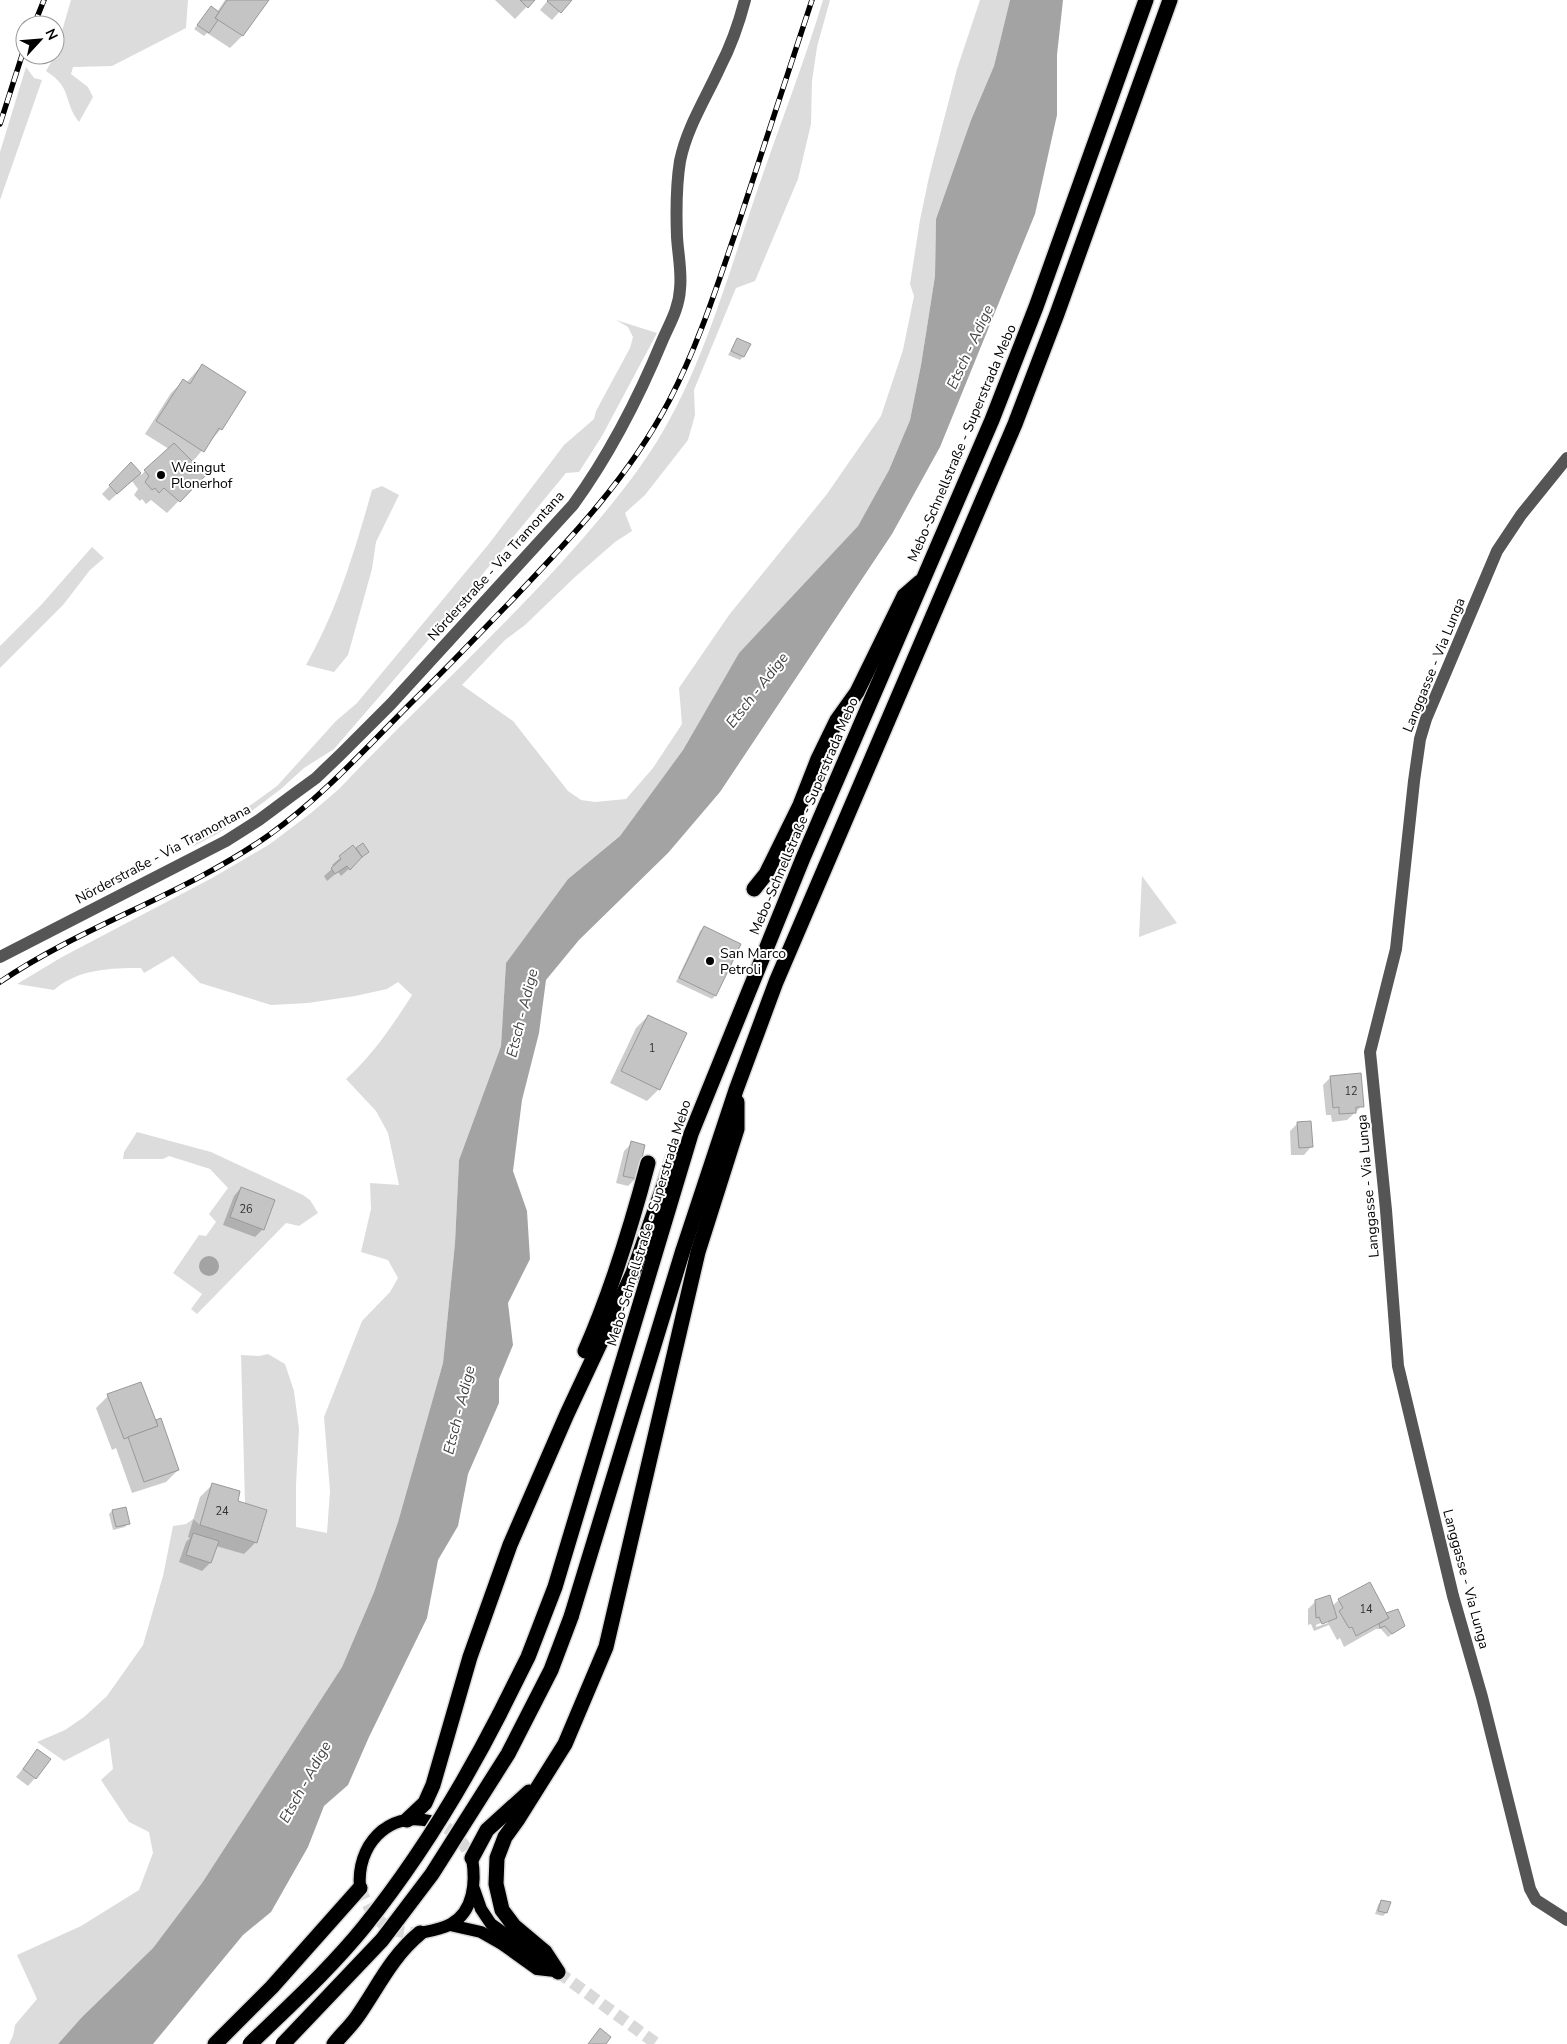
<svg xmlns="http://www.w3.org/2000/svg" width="1567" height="2044" viewBox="0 0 1567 2044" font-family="'Nunito Sans',sans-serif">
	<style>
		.green { fill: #dcdcdc }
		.water { fill: #a3a3a3 }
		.shadow { fill: #0003; fill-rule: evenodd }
		.building { fill: #c4c4c4; stroke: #999 }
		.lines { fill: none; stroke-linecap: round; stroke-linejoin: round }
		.major-tunnel { stroke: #d9d9d9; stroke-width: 12; stroke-dasharray: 12 6; stroke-linecap: butt }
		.major-casing { stroke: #dbdbdb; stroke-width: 15 }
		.highway-casing { stroke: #dbdbdb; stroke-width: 18 }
		.minor { stroke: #555; stroke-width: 12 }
		.major { stroke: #000; stroke-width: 12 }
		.highway { stroke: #000; stroke-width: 15 }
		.rail-casing { stroke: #000; stroke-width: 5.5 }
		.rail { stroke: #fff; stroke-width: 4; stroke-dasharray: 11; stroke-linecap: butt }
		.highway-bridge-casing { stroke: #dbdbdb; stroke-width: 18; stroke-linecap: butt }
		.highway-bridge { stroke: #000; stroke-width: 15 }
		.poi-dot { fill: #000; stroke: #fff; stroke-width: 2 }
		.labels { text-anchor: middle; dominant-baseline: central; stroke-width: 4; stroke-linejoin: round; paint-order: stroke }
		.number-label { font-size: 11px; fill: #313131 }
		.street-label { font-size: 14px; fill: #000; stroke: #fff }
		.poi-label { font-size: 14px; fill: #000; stroke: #fff; text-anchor: start }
		.water-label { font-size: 15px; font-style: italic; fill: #444; stroke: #fff }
	</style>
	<rect width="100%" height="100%" fill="#fff"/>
	<g class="green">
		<path d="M 71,0 L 188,0 L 186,28 L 112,66 L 73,67 L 71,74 L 88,87 L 93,97 L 79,122 C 63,102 73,88 46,71 L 55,55 Z"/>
		<path d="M 823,0 L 830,0 L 817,47 L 812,81 L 811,124 L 798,179 L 755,281 L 736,288 L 694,390 L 695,415 L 688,440 L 645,495 L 625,513 L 632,531 L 615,542 L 575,577 L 525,625 L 505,640 L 462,685 L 513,721 L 568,791 L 581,800 L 595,802 L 626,799 L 653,768 L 682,724 L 679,688 L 729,615 L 827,494 L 881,416 L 903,350 L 914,296 L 910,284 L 920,220 L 929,177 L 957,69 L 980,0 L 1010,0 L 994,66 L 971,120 L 936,219 L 935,276 L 921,365 L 910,420 L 889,470 L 858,526 L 739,653 L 683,750 L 620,836 L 568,879 L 506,963 L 501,1046 L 459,1160 L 455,1243 L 443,1363 L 398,1522 L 374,1592 L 342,1667 L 202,1883 L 153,1948 L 82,2017 L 58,2044 L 9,2044 L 13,2036 L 15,2025 L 37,1999 L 17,1955 L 81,1926 L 139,1890 L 153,1853 L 149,1832 L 129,1822 L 101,1780 L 113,1769 L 109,1738 L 64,1761 L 37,1742 L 65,1730 L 84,1717 L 107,1696 L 143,1645 L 163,1576 L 173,1526 L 186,1524 L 193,1519 L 200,1525 L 257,1542 L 267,1510 L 245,1504 L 241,1355 L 259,1356 L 268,1354 L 285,1364 L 294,1391 L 299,1429 L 296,1485 L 296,1527 L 327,1533 L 330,1491 L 324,1417 L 362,1321 L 390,1292 L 398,1278 L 388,1260 L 361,1252 L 371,1209 L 370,1183 L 399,1185 L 388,1133 L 376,1111 L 346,1079 C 372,1056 393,1025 412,995 L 398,982 L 387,989 L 355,996 L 308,1003 L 271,1005 L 200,983 L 173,956 L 144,973 L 141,968 C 110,968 78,969 54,990 L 17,984 L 62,957 L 212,878 L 270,844 L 311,813 L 339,789 C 439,683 555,584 640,467 C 696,389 721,296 752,206 C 775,137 802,70 823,0 Z"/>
		<polygon points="26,67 34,78 42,80 0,200 0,152"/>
		<polygon points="616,320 657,333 602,436 579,472 566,473 430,638 334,749 304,768 281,789 249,813 217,834 192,847 217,824 248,807 277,786 336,721 357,703 488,545 564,445 594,419 596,411 630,348 633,337 628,327"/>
		<path d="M 382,486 L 399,495 L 376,542 L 372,569 L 348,655 L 334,672 L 306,665 C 337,611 355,550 372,490 Z"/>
		<polygon points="92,547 104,558 90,570 63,605 0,668 0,646 42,604"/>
		<polygon points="1142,876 1177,923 1139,937"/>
		<polygon points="137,1132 211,1152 303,1195 310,1200 318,1213 299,1226 286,1223 197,1314 191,1309 202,1294 173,1273 199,1235 206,1236 216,1222 209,1214 228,1188 210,1169 169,1156 163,1159 123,1159 124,1152"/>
	</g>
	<g class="water">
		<polygon points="1010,0 1063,0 1057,55 1057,115 1035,214 940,447 892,534 720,792 668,853 579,940 546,980 539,1033 522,1100 513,1171 527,1211 530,1259 508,1303 513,1345 499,1379 499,1403 468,1474 458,1526 438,1560 427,1618 369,1737 348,1785 324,1806 308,1847 271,1912 243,1935 153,2044 58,2044 82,2017 153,1948 202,1883 342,1667 374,1592 398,1522 443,1363 455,1243 459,1160 501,1046 506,963 568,879 620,836 683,750 739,653 858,526 889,470 910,420 921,365 935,276 936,219 971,120 994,66"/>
		<circle cx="209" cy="1266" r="10"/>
	</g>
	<g class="shadow">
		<polygon points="225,0 268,0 242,36 230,48 207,33 204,36 194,29 208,12 217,12"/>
		<polygon points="495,0 533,0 515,19"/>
		<polygon points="548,0 570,0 552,20 540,10"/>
		<polygon points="737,339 743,357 740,360 728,355"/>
		<polygon points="202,365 221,429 192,462 204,475 167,513 151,500 146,504 142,499 140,501 134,495 138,489 132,481 109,501 102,494 131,464 141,475 169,449 145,434 171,393 183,381 186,383"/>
		<polygon points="362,845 364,855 341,876 338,872 327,881 324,876 334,867 332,865 353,847 356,850"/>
		<polygon points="704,927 740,944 715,996 712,999 676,982 700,931"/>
		<polygon points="648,1016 659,1089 647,1101 610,1083 636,1028"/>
		<polygon points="1331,1077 1362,1106 1347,1120 1332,1122 1331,1115 1326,1115 1323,1085"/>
		<polygon points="1298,1123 1311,1147 1304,1155 1291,1155 1290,1131"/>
		<polygon points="632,1143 636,1178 628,1186 616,1183 624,1151"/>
		<polygon points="241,1188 263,1229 255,1237 223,1225 234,1196"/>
		<polygon points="108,1396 155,1422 161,1420 178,1470 166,1482 132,1493 116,1448 112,1450 96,1408"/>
		<polygon points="212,1485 256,1542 244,1554 216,1546 210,1563 202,1571 179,1562 186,1542 190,1538 188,1537 200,1497"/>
		<polygon points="112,1511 128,1523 125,1527 113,1530 109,1514"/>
		<path d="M 1339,1600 L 1386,1615 L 1403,1626 L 1388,1637 L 1381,1629 L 1376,1629 L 1344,1647 L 1340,1638 L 1337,1640 L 1329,1625 L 1314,1631 L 1311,1624 L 1308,1625 L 1308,1609 L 1316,1601 L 1332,1606 ZM 1328,1620 L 1328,1623 L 1316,1627 L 1316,1625 Z"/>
		<polygon points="37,1751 35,1778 28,1786 16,1777"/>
		<polygon points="1381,1901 1386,1913 1383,1916 1375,1914 1378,1905"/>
	</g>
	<g class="building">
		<polygon points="227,0 269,0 243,36 215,18"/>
		<polygon points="520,0 535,0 528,8"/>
		<polygon points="548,0 572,0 561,13 547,1"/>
		<polygon points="211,6 219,12 215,18 218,20 209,33 197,25"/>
		<polygon points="737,338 751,344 744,357 731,351"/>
		<polygon points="202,364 246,392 222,430 219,428 204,452 156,421 183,379 190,384"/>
		<polygon points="174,443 206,475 180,502 164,488 159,493 155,488 152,490 145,482 149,476 144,470"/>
		<polygon points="131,462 141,473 117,494 109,485"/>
		<polygon points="363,843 369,852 362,857 356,848"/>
		<polygon points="353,845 362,857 350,870 347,866 335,874 331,868 341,859 339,856"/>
		<polygon points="704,926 741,944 716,996 679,978"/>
		<polygon points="648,1015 687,1033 660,1090 621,1071"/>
		<polygon points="1361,1073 1364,1107 1356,1107 1356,1113 1339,1114 1339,1107 1333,1108 1330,1076"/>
		<polygon points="1311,1121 1313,1147 1299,1148 1297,1122"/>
		<polygon points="631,1141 645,1145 637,1179 623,1176"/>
		<polygon points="241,1187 275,1200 264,1230 230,1217"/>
		<polygon points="141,1382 158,1426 124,1439 107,1394"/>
		<polygon points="161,1418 179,1470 144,1482 128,1437 158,1426 156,1420"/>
		<polygon points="212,1483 240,1491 238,1501 267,1510 257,1543 200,1525"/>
		<polygon points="126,1507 130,1524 116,1527 112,1510"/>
		<polygon points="193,1533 219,1541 211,1563 186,1555"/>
		<polygon points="1370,1582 1389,1618 1356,1636 1352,1627 1349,1628 1339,1611 1343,1608 1338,1599"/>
		<polygon points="1330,1595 1337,1618 1322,1624 1319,1617 1316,1618 1315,1600"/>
		<polygon points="1398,1609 1405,1626 1392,1634 1385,1626 1380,1628 1379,1624 1389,1618 1386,1613"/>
		<polygon points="37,1749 51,1759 36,1779 23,1769"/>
		<polygon points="1381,1900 1391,1902 1387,1913 1378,1911"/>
		<polygon points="600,2028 611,2037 606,2044 588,2044"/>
	</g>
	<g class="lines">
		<g class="major-tunnel">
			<path d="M 430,1821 C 451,1826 462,1840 472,1858"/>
			<path d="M 360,1888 C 373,1919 384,1934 420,1933"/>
			<polyline points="558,1972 657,2044"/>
		</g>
		<g class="major-casing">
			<g id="major">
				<path d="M 360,1888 C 356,1846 387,1811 430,1821"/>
				<polyline points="474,1889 481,1909 491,1924 554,1969"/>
				<polyline points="450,1925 481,1932 502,1944 537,1969 555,1971"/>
				<path d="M 420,1933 C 430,1931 442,1929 451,1924 C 474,1911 476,1882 472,1858"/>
			</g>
		</g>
		<g class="highway-casing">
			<g id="highway">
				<polyline points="754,889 766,874 800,805 818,759 837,720 857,692 904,596 920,582"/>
				<path d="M 585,1351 C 612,1290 631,1227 648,1163"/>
				<polyline points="571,1617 683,1250 736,1090 776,982 1015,424 1057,314 1170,0"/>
				<polyline points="499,1715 528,1657 555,1587 691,1134 803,858 992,420 1036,307 1146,0"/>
				<polyline points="407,1820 425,1803 433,1785 470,1657 510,1545 567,1414 633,1273 673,1159 678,1151"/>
				<polyline points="472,1858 487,1830 529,1792"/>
				<polyline points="558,1972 545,1952 514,1926 502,1910 496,1884 497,1858 505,1837 518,1819 565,1744 606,1647 698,1252 737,1129 737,1102"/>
				<polyline points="215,2044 272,1987 360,1888"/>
				<path d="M 334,2044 C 341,2035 350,2027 357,2017 C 378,1987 391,1957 420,1933"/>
			</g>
		</g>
		<g class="minor">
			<polyline points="1567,458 1521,515 1497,551 1426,719 1420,739 1414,781 1396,949 1370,1052 1386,1210 1398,1366 1453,1596 1482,1697 1530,1889 1536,1900 1567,1920"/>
			<path d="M 0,957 L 226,841 L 259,820 L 294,794 L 316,778 L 341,754 L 391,704 L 573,505 C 610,454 639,397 663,339 C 670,323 679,308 680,289 C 682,272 678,254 677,237 C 676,211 676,186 680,161 C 687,127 706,98 720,67 C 731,46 739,23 745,0"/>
		</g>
		<use href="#major" class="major"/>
		<use href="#highway" class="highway"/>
		<g class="rail-casing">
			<g id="rail">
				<polyline points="34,25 44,0"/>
				<polyline points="0,124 25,46"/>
				<path d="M 0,982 C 84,925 186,894 269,835 C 321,798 365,749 410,704 C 445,670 479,634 513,599 C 571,538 629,477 669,401 C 698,346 717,286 737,228 C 762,152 787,76 812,0"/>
			</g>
		</g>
		<use href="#rail" class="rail"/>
		<g class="highway-bridge-casing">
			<g id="highway-bridge">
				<path d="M 250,2044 C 289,2006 330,1969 364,1927 C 417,1861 461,1789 499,1715"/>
				<polyline points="283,2044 382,1940 432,1874 508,1754 551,1670 571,1617"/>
			</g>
		</g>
		<use href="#highway-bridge" class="highway-bridge"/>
	</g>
	<g class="poi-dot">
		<circle cx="161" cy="475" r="5"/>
		<circle cx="710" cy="961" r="5"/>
	</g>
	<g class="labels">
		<g class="number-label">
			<text x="652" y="1048">1</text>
			<text x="1351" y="1091">12</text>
			<text x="246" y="1209">26</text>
			<text x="222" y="1511">24</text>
			<text x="1366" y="1609">14</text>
		</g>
		<g class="street-label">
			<text transform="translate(962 443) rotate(-67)">Mebo-Schnellstraße - Superstrada Mebo</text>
			<text transform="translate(496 566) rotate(-48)">Nörderstraße - Via Tramontana</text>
			<text transform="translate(1434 665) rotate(-68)">Langgasse - Via Lunga</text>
			<text transform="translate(804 816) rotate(-67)">Mebo-Schnellstraße - Superstrada Mebo</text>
			<text transform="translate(163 854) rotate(-28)">Nörderstraße - Via Tramontana</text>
			<text transform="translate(1368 1186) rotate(-95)">Langgasse - Via Lunga</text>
			<text transform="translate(649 1223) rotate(-73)">Mebo-Schnellstraße - Superstrada Mebo</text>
			<text transform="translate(1466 1579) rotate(75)">Langgasse - Via Lunga</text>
		</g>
		<g class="poi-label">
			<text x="171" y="467">Weingut<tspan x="171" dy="16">Plonerhof</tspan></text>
			<text x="720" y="953">San Marco<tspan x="720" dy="16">Petroli</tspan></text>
		</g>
		<g class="water-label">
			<text transform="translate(970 347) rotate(-65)">Etsch - Adige</text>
			<text transform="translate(757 690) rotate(-52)">Etsch - Adige</text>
			<text transform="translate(522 1013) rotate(-76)">Etsch - Adige</text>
			<text transform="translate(459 1410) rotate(-76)">Etsch - Adige</text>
			<text transform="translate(305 1782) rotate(-61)">Etsch - Adige</text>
		</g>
	</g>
	<g transform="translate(40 40) rotate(64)"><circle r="24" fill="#ffffff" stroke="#999999"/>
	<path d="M0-4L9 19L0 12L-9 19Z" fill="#000000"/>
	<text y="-8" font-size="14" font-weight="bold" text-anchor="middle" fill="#000000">N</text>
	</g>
</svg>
